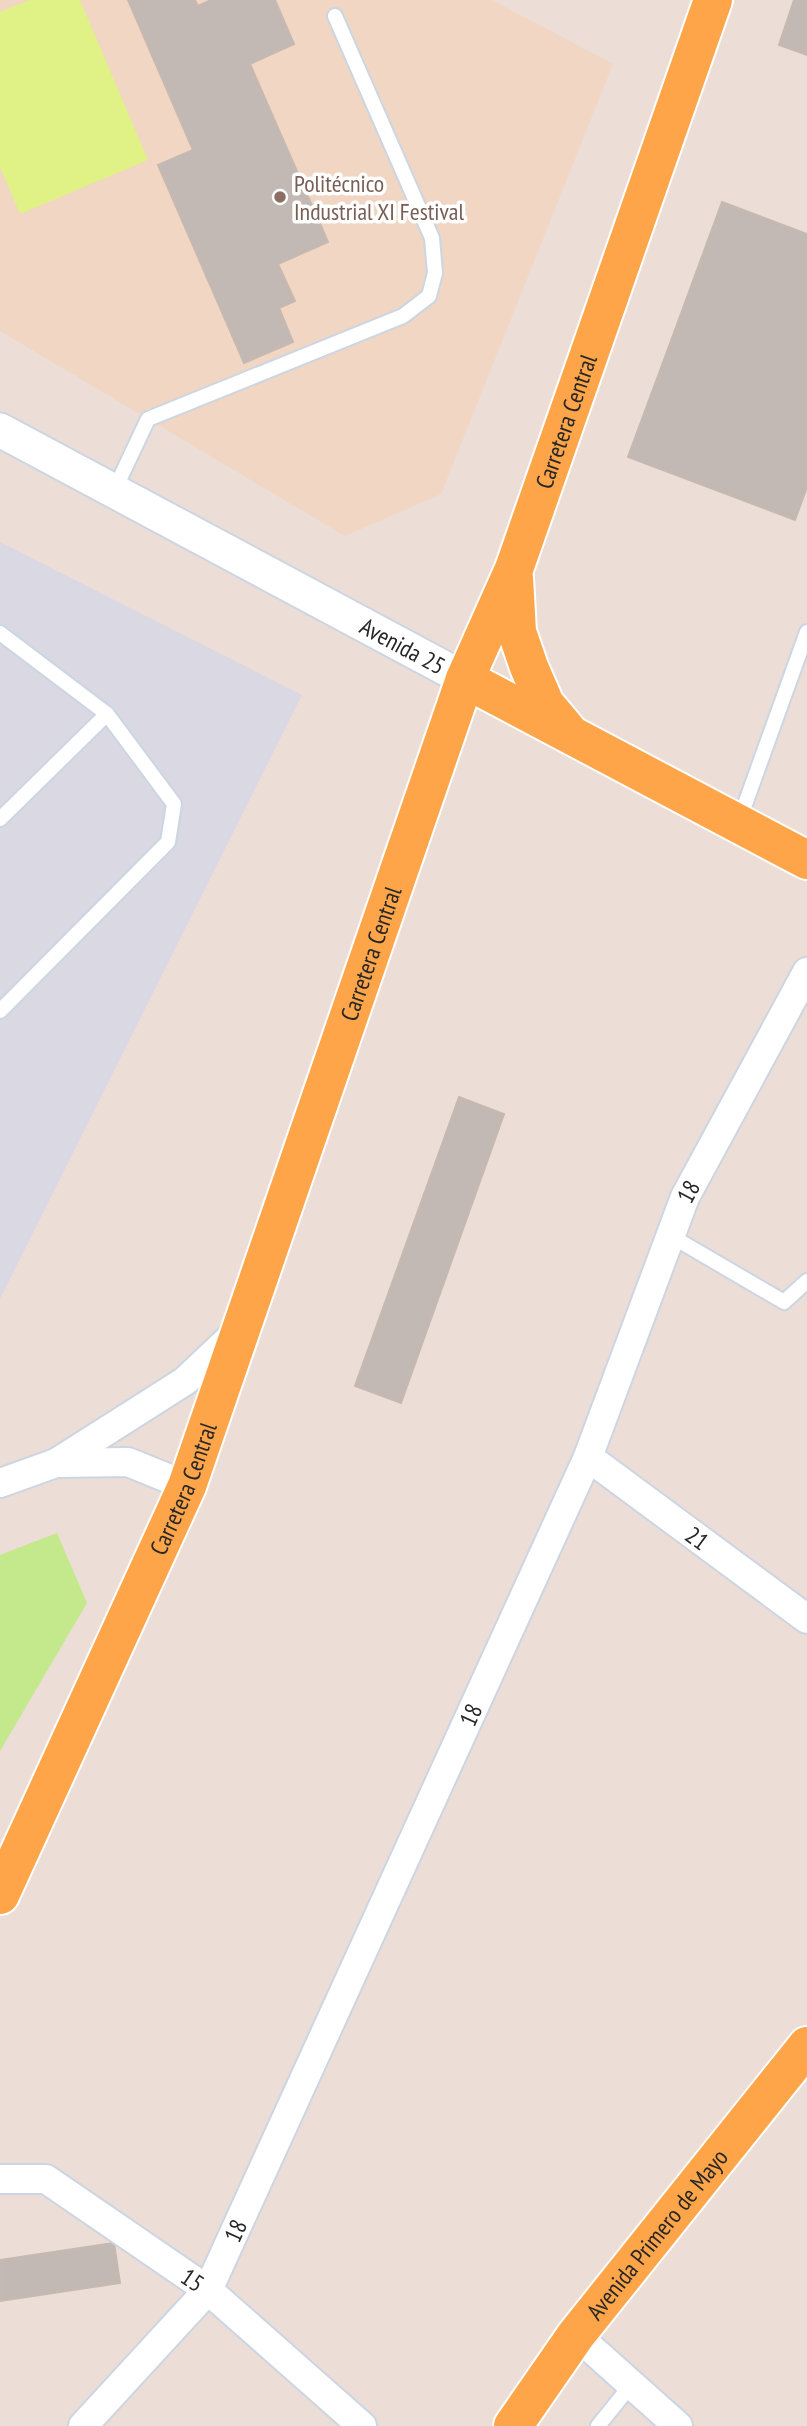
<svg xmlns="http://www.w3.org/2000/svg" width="807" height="2426" viewBox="0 0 807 2426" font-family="'PT Sans Narrow',sans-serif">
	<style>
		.industrial { fill: #d9d8e3 }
		.education { fill: #f0d6c3 }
		.green { fill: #c4e98c }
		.pitch { fill: #e0f186 }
		.building { fill: #c2b8b4; stroke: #c7b9b0; stroke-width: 2 }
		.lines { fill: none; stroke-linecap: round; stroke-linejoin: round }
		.service-casing { stroke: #ccd6e2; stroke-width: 18 }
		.minor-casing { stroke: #ccd6e2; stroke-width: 32 }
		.tertiary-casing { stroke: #ccd6e2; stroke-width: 37 }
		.primary-casing { stroke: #fff; stroke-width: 42 }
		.service { stroke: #fff; stroke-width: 14 }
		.minor { stroke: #fff; stroke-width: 28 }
		.tertiary { stroke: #fff; stroke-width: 33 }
		.primary { stroke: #fea549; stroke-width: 38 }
		.education-dot { fill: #8d6e63; stroke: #fff; stroke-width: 2.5 }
		.labels { text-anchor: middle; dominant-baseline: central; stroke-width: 7; stroke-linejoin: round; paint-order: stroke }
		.education-label { font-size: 24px; fill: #785e54; stroke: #fff; text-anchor: start }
		.street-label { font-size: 24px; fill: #272727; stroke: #fff }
	</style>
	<rect width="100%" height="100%" fill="#ecddd6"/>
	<polygon class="industrial" points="0,542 302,695 0,1299"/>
	<polygon class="education" points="0,0 492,0 613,64 441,494 345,536 0,331"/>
	<polygon class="green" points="57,1533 87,1603 0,1751 0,1555"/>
	<polygon class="pitch" points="29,0 80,0 148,160 20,214 0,167 0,12"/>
	<g class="building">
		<polygon points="128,0 195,0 198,6 211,0 275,0 294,44 250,64 328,242 278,264 295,301 279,308 293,342 244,363 158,165 193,150"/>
		<polygon points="794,0 807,0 807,55 779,45"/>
		<polygon points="722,202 807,234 807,379 675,330"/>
		<polygon points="675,330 807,379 807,487 795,520 628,457"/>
		<polygon points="459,1097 504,1114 401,1403 355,1386"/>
		<polygon points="114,2243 120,2283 0,2301 0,2260"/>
	</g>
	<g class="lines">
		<g class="service-casing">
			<g id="service">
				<polyline points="114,491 148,419 403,316 429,296 435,273 432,238 335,16"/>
				<polyline points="0,633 107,714 174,804 168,842 0,1011"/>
				<polyline points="0,819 107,714"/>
				<polyline points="739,821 807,632"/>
				<polyline points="671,1236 784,1302 807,1281"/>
				<polyline points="598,2426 631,2385"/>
			</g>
		</g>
		<g class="minor-casing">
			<g id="minor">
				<path id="s1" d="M 588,1457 L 807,1619"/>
				<polyline points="56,1463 128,1462 187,1486"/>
				<polyline points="0,1483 56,1463 185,1381 239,1330"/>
				<path id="s2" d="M 0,2179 L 46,2179 L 208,2290 L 362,2426"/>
				<polyline points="576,2335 678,2426"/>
				<path id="s3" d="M 83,2426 L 208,2290 L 588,1457 L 685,1197 L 807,972"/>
			</g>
		</g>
		<g class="tertiary-casing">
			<g id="tertiary">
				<path id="s4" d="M 0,430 L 465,679"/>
			</g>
		</g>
		<g class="primary-casing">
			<g id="primary">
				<polyline points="514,578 517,632 529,667 545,704 566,729"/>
				<polyline points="465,679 807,860"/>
				<path id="s5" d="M 0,1895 L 187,1486 L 465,679 L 514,569 L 713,0"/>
				<path id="s6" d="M 513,2426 L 576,2335 L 807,2046"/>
			</g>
		</g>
		<use href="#service" class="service"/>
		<use href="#minor" class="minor"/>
		<use href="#tertiary" class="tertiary"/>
		<use href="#primary" class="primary"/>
	</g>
	<circle class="education-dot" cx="280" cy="197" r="7"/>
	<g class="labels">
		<g class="education-label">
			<text x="294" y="183">Politécnico<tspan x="294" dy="28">Industrial XI Festival</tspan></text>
		</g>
		<g class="street-label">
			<text stroke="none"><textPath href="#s5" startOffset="1580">Carretera Central</textPath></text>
			<text stroke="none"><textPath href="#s4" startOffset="457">Avenida 25</textPath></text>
			<text stroke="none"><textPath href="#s5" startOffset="1013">Carretera Central</textPath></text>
			<text stroke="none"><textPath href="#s3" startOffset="1384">18</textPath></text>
			<text stroke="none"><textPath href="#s5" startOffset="446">Carretera Central</textPath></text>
			<text stroke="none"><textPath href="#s1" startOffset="136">21</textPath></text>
			<text stroke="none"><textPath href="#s3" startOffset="817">18</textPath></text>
			<text stroke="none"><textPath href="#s3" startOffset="250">18</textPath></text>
			<text stroke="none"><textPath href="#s6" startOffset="240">Avenida Primero de Mayo</textPath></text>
			<text stroke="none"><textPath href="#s2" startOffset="224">15</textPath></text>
		</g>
	</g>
</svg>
